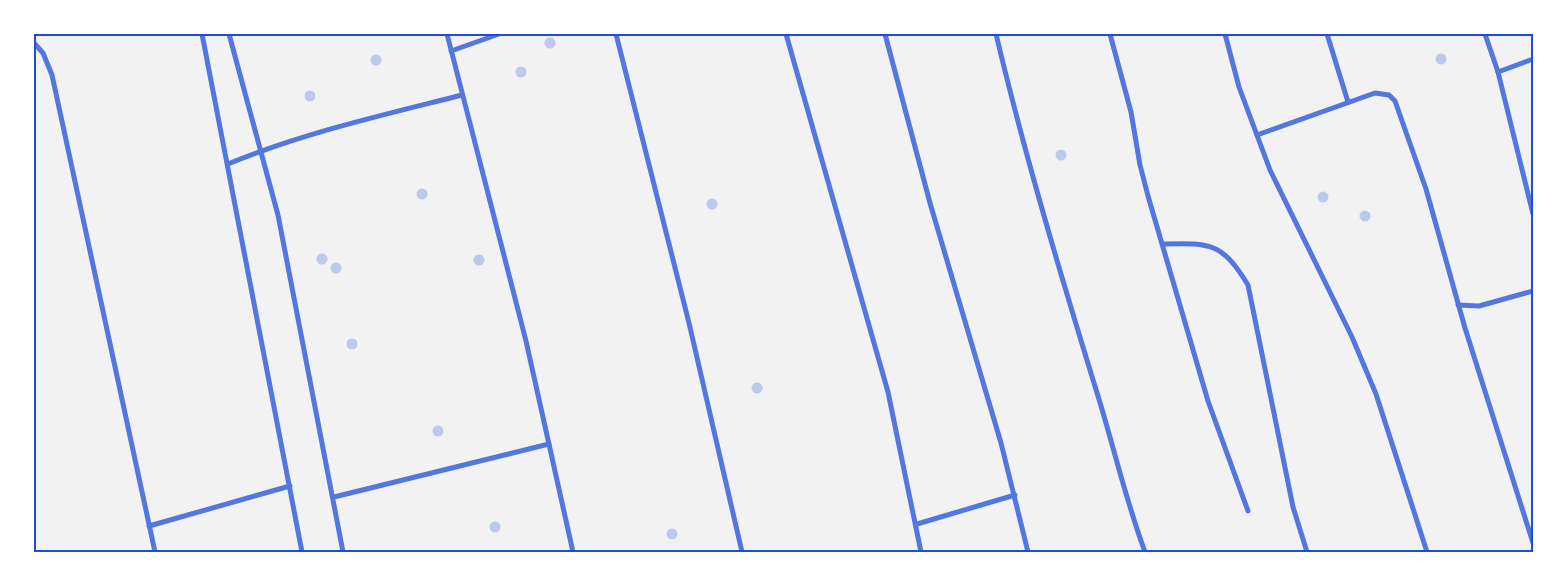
<svg xmlns="http://www.w3.org/2000/svg" width="1567" height="586" viewBox="0 0 1567 586" font-family="'Varela Round',sans-serif">
	<style>
		.building { fill: #bdc9ec }
		.lines { fill: none; stroke-linecap: round; stroke-linejoin: round }
		.minor { stroke: #5277de; stroke-width: 5 }
		.neatline { fill: none; stroke: #1d4ed8; stroke-width: 2 }
	</style>
	<rect width="100%" height="100%" fill="#f2f2f2"/>
	<g class="building">
		<circle cx="550" cy="43" r="5.5"/>
		<circle cx="1441" cy="59" r="5.5"/>
		<circle cx="376" cy="60" r="5.5"/>
		<circle cx="521" cy="72" r="5.5"/>
		<circle cx="310" cy="96" r="5.5"/>
		<circle cx="1061" cy="155" r="5.5"/>
		<circle cx="422" cy="194" r="5.5"/>
		<circle cx="1323" cy="197" r="5.5"/>
		<circle cx="712" cy="204" r="5.5"/>
		<circle cx="1365" cy="216" r="5.5"/>
		<circle cx="322" cy="259" r="5.5"/>
		<circle cx="479" cy="260" r="5.5"/>
		<circle cx="336" cy="268" r="5.5"/>
		<circle cx="352" cy="344" r="5.5"/>
		<circle cx="757" cy="388" r="5.5"/>
		<circle cx="438" cy="431" r="5.5"/>
		<circle cx="495" cy="527" r="5.5"/>
		<circle cx="672" cy="534" r="5.5"/>
	</g>
	<g class="lines">
		<g class="minor">
			<polyline points="202,34 302,552"/>
			<polyline points="229,34 278,215 343,552"/>
			<polyline points="447,34 526,341 573,552"/>
			<polyline points="616,34 689,323 742,552"/>
			<polyline points="786,34 888,392 921,552"/>
			<polyline points="885,34 930,203 1001,443 1028,552"/>
			<path d="M 996,34 C 1025,156 1061,276 1098,396 C 1114,448 1126,501 1145,552"/>
			<polyline points="1110,34 1131,112 1140,165 1148,196 1208,401 1248,511"/>
			<polyline points="1225,34 1239,87 1270,170 1352,337 1376,394 1427,552"/>
			<polyline points="1327,34 1348,102"/>
			<polyline points="1485,34 1498,72 1533,214"/>
			<polyline points="34,43 43,53 52,75 155,552"/>
			<polyline points="451,51 499,34"/>
			<polyline points="1498,72 1533,59"/>
			<polyline points="1257,135 1375,93 1389,95 1395,101 1426,189 1465,328 1533,543"/>
			<path d="M 228,164 C 303,133 383,115 462,95"/>
			<path d="M 1163,244 C 1210,243 1222,242 1248,285 L 1293,507 L 1307,552"/>
			<polyline points="1458,305 1479,306 1533,291"/>
			<polyline points="334,497 549,444"/>
			<polyline points="917,524 1015,495"/>
			<polyline points="149,526 290,486"/>
		</g>
	</g>
	<rect width="1567" height="586" fill="none" stroke="#ffffff" stroke-width="70"/>
	<rect x="35" y="35" width="1497" height="516" class="neatline"/>
</svg>
